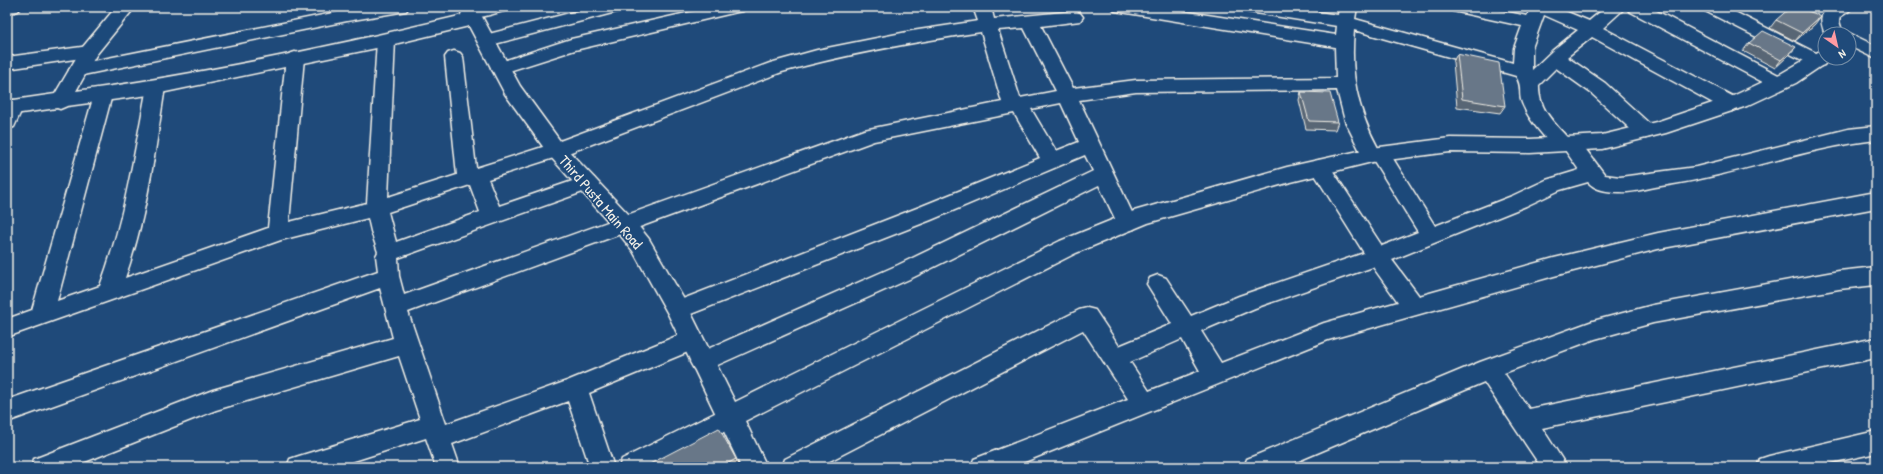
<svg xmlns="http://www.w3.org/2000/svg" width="1883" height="474" viewBox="0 0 1883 474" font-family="'Patrick Hand',sans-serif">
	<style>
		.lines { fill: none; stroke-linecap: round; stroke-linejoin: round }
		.minor-casing { stroke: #f4f1e8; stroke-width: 3 }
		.tertiary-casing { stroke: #f4f1e8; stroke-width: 3 }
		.minor { fill: #1f4a7a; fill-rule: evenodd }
		.tertiary { fill: #1f4a7a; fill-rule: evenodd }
		.wall { fill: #596675; stroke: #f4f1e8 }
		.shaded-wall { fill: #49535f; stroke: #f4f1e8 }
		.building { fill: #687788; stroke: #f4f1e8 }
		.labels { text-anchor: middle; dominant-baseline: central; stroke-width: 3; stroke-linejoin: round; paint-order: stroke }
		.street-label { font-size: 15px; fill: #f4f1e8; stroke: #1f4a7a }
	</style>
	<rect width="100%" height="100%" fill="#1f4a7a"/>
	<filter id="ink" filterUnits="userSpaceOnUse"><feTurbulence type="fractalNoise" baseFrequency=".025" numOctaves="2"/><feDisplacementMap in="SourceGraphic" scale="8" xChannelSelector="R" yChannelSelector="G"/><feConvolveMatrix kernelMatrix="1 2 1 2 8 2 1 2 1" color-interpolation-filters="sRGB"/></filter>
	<g filter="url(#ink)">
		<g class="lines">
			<g class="minor-casing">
				<g id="minor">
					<polygon points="7,7 21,7 18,11 7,14"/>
					<polygon points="363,7 409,7 406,11 400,12 347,21 78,76 72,74 69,70 72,66 78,64"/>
					<path d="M 473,7 L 507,7 L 504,11 C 492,14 477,20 465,17 L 462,13 L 465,9 Z"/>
					<polygon points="593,7 623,7 620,11 487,46 481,44 478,40 481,36"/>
					<polygon points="713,7 746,7 743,11 737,12 575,50 500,74 494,72 491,68 494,64 571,39"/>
					<path d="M 973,7 L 991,7 L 994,19 L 1074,11 L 1080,13 L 1083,17 L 1080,21 L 1041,26 L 1073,88 L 1136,80 L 1336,78 L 1335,47 L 1121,12 L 1115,11 L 1112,7 L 1156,7 L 1336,35 L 1337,26 L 1249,12 L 1243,11 L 1240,7 L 1285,7 L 1338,15 L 1339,7 L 1357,7 L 1355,19 L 1513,63 L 1514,48 L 1522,26 L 1453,11 L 1450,7 L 1484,7 L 1527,16 L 1530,10 L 1527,7 L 1555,7 L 1589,21 L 1606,7 L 1626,7 L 1603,28 L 1738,99 L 1740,104 L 1738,109 L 1731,111 L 1724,109 L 1592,37 L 1567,57 L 1605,83 L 1652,126 L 1655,131 L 1652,136 L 1645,138 L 1638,136 L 1591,93 L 1556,68 L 1539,85 C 1538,108 1553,122 1568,138 L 1578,139 L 1605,175 L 1620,177 L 1696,167 L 1848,129 L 1876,126 L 1876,140 C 1803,148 1734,176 1661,186 C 1647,188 1633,193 1619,192 C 1608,192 1595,190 1588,182 L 1560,190 L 1526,206 L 1392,260 L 1419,296 L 1554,258 L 1658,233 L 1876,192 L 1876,208 L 1658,249 L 1554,276 L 1328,340 L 1012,467 L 971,467 L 974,459 L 1128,399 L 1083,330 L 818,467 L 782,467 L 785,459 L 1079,310 L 1087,308 L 1095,310 L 1119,346 L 1172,324 L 1147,284 L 1150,278 L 1158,275 L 1166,278 L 1191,316 L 1239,296 L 1364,253 L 1310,167 L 1313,162 L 1320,160 L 1327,162 L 1382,246 L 1418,232 L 1374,161 L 1365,160 L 1362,155 L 1345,121 L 1337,90 L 1136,92 L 1079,100 L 1137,223 L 1134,229 L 1127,231 L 1120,229 L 1099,185 L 914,277 L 702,372 L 694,369 L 690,362 L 694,355 L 898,265 L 1093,171 L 1085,155 L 931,220 L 678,319 L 670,316 L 667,310 L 670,304 L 917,208 L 1040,158 L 1014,113 L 874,141 L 408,312 L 446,424 L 567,381 L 684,333 L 692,330 L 700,333 L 703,340 L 700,347 L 589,393 L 614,467 L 590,467 L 568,401 L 452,444 L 460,467 L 436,467 L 426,438 L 335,467 L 287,467 L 290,459 L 299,456 L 420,419 L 399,356 L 216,410 L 72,467 L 31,467 L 34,459 L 213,390 L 393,338 L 380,288 L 7,422 L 7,400 L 378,271 L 376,256 L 378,252 L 371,231 L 368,218 L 281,240 L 7,337 L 7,319 L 32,310 L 94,95 L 96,90 L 103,89 L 110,90 L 112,95 L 57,301 L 100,286 C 124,222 134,155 147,87 L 149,83 L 156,81 L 163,83 L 165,87 C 155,151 147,216 125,278 L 268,228 L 286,58 L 289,54 L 295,52 L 301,54 L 304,58 L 289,222 L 367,203 L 377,40 L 380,36 L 386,34 L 392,36 L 395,40 L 388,197 L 457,175 L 445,57 L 448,53 L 454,51 L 460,53 L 463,57 L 476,168 L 549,145 L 770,63 L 817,50 L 912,31 L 978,21 ZM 1544,15 L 1578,30 L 1552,51 L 1532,70 L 1532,48 ZM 1024,28 L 1056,91 L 1020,98 L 998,30 ZM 1354,30 L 1516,76 C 1523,88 1518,91 1522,103 C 1529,121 1543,135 1555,149 L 1565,150 L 1579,170 L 1546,180 L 1512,196 L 1435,226 L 1387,149 L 1378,148 C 1357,109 1350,74 1354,30 ZM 981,32 L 1002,102 L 864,130 L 404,295 L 399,276 L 398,258 L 594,188 L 597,183 L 594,178 L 587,176 L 499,206 L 488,179 L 563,155 L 782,72 C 847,54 914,42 981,32 ZM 1061,103 L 1079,142 L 1056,151 L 1031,109 ZM 470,185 L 480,212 L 396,242 L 388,212 ZM 1373,267 L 1398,302 L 1324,323 L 1221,363 L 1201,331 L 1255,308 ZM 1182,339 L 1200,371 L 1149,391 L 1130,362 Z"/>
					<polygon points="1626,7 1649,7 1786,79 1788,83 1786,87 1779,89 1772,87 1629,11"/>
					<polygon points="1702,7 1725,7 1824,57 1827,61 1824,65 1818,67 1812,65 1705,11"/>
					<polygon points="1849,33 1876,46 1876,59 1849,46 1849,34 1846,34"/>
					<polygon points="89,46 95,48 98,52 95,56 7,69 7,57"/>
					<polygon points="14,100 21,102 23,107 14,127 7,129 7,103"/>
					<polygon points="1876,267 1876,285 1839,289 1653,323 1595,339 1504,373 1529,409 1876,338 1876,358 1542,428 1567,467 1541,467 1484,382 1284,467 1244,467 1247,459 1480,362 1593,321 1653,305 1839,271"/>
					<polygon points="729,406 737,409 741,417 737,425 655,467 619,467 622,459"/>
					<polygon points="1876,431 1876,453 1812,467 1757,467 1760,459 1769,456"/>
				</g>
			</g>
			<g class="tertiary-casing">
				<g id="tertiary">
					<path d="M 116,7 L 135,7 L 96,55 L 76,91 C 203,74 330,47 455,17 L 461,15 L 463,7 L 481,7 L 480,13 L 520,86 L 563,145 L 632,218 L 649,239 L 686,303 L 735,402 L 1060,241 L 1134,211 L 1287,167 L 1372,148 L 1450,138 L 1530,139 L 1602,135 L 1656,122 L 1733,96 L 1782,73 L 1818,52 L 1825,50 L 1825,58 L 1833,58 L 1796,83 L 1747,106 L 1666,133 L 1602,149 L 1530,153 L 1450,152 L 1372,162 L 1287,183 L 1148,223 L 1076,253 L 745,421 L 767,467 L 741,467 L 668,314 L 633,251 L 616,230 L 549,155 L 505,94 L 469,26 L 386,46 L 156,94 L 67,106 L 60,109 L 57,108 L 7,115 L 7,101 L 55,94 L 82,48 Z"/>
					<path d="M 1830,7 L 1852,7 L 1849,11 L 1840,17 L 1839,21 L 1843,34 L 1825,34 C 1821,23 1818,14 1830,7 Z"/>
				</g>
			</g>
			<use href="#minor" class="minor"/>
			<use href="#tertiary" class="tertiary"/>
		</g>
		<g class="wall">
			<polygon points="1776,20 1815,24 1795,41 1770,28"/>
			<polygon points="1749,43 1789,55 1775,68 1743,51"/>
			<polygon points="1457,54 1505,106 1500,113 1457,107 1453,62"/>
			<polygon points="1301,92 1338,122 1335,130 1306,129 1299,100"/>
		</g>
		<g class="shaded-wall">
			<polygon points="1821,16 1815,24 1795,41 1802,33"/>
			<polygon points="1796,47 1789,55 1775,68 1781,60"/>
			<polygon points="736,459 738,465 735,467 721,467"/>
		</g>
		<g class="building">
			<polygon points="1791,7 1801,7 1808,11 1821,16 1802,33 1776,20"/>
			<polygon points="1763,31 1796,47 1781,60 1749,43"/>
			<polygon points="1457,54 1499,63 1505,106 1462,99"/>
			<polygon points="1301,92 1330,93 1338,122 1309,121"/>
			<polygon points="719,428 736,459 721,467 644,467"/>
		</g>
	</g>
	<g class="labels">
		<g class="street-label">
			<text transform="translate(601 202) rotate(49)">Third Pusta Main Road</text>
		</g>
	</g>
	<rect width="1883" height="474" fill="none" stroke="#1f4a7a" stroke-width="24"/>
	<rect x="12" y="12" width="1859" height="450" fill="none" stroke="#f4f1e8" stroke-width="1.5" filter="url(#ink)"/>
	<g transform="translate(1837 46) rotate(146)"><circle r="19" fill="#1f4a7a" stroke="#748da6"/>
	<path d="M0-3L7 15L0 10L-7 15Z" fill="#ff9aa2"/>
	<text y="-6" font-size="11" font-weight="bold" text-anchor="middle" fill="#f4f1e8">N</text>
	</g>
</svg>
